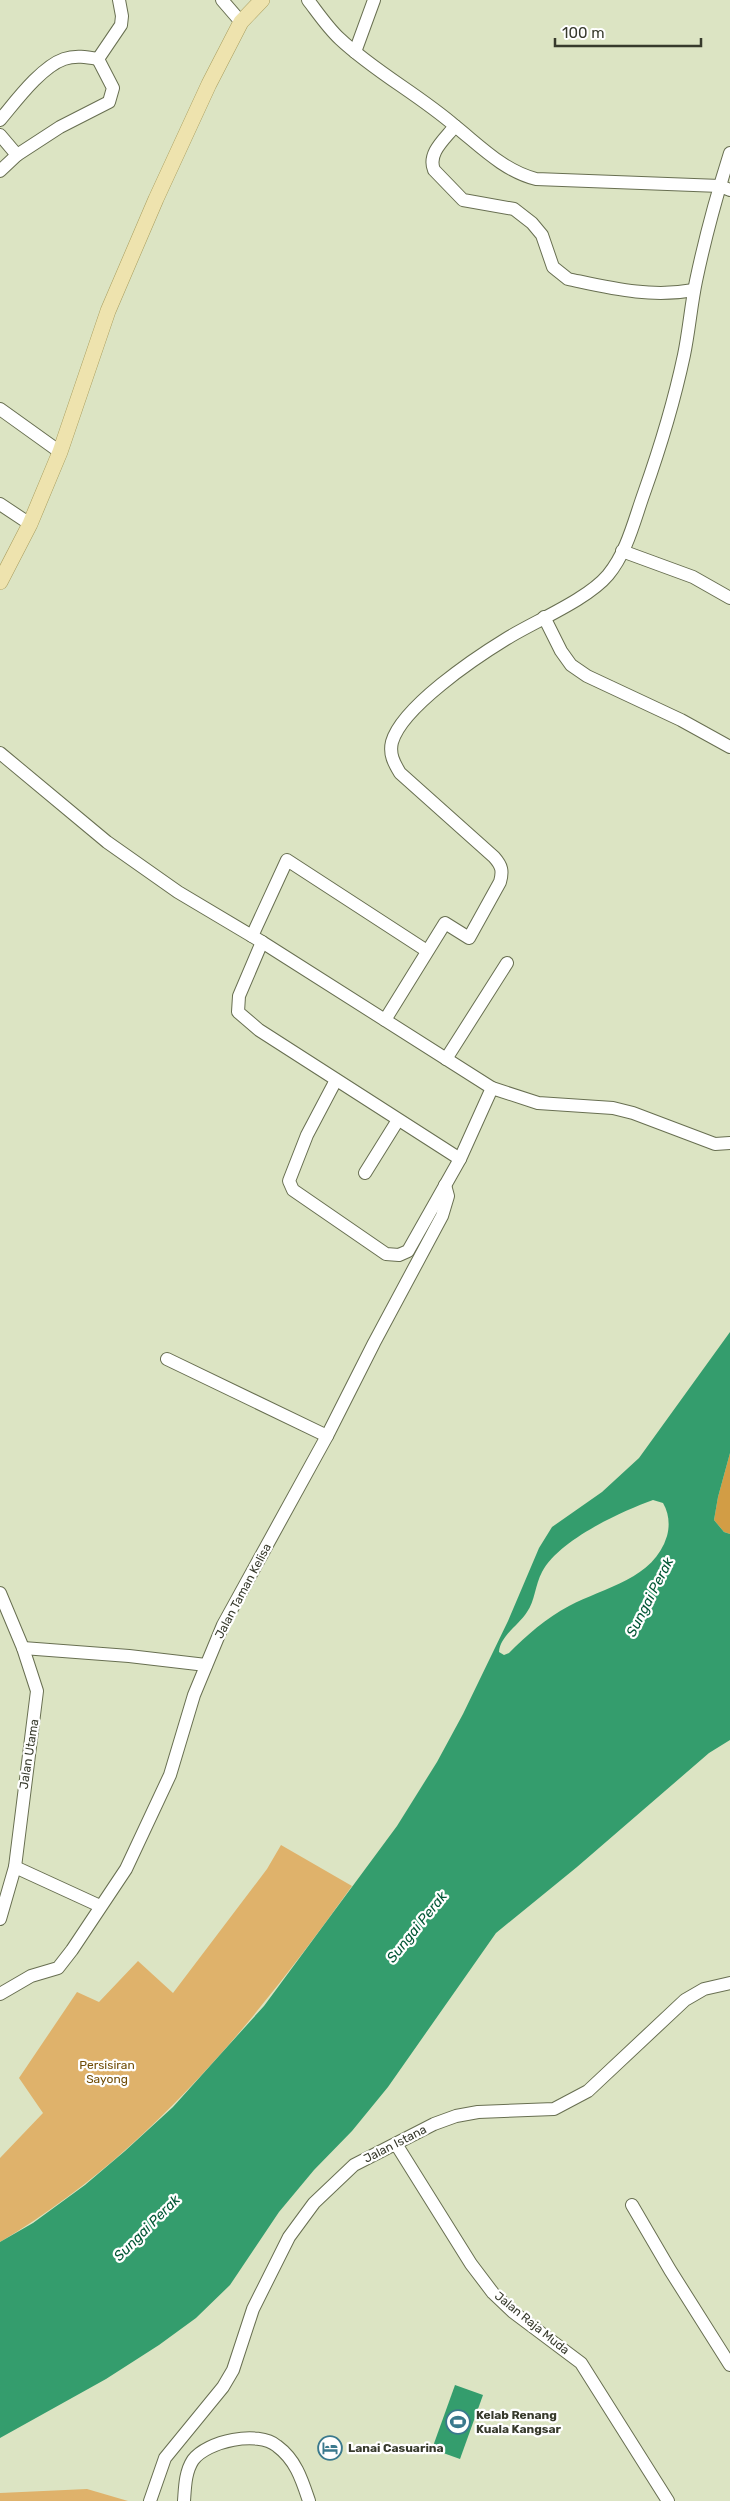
<svg xmlns="http://www.w3.org/2000/svg" width="730" height="2501" viewBox="0 0 730 2501" font-family="Rubik,sans-serif">
	<style>
		.green { fill: #dfb26b }
		.forest { fill: #d29d45 }
		.water { fill: #349d6d; fill-rule: evenodd }
		.lines { fill: none; stroke-linecap: round; stroke-linejoin: round }
		.minor-casing { stroke: #686f51; stroke-width: 14 }
		.major-casing { stroke: #a79c5d; stroke-width: 16 }
		.minor { stroke: #fff; stroke-width: 12 }
		.major { stroke: #eee3ae; stroke-width: 15 }
		.labels { text-anchor: middle; dominant-baseline: central; stroke-width: 4.5; stroke-linejoin: round; paint-order: stroke }
		.street-label { font-size: 12px; fill: #373a2c; stroke: #fff }
		.park-label { font-size: 12px; fill: #714d07; stroke: #fff }
		.poi-label { font-size: 12px; font-weight: bold; fill: #373a2c; stroke: #fff; text-anchor: start }
		.water-label { font-size: 14px; font-style: italic; fill: #035736; stroke: #fff }
	</style>
	<rect width="100%" height="100%" fill="#dce4c3"/>
	<g class="green">
		<path d="M 281,1845 L 352,1886 C 254,2023 147,2155 0,2242 L 0,2158 L 43,2113 L 19,2078 L 77,1992 L 99,2002 L 138,1961 L 173,1993 L 267,1869 Z"/>
		<polygon points="87,2489 128,2501 0,2501 0,2493"/>
	</g>
	<polygon class="forest" points="730,1453 730,1534 724,1532 714,1520 718,1497"/>
	<g class="water">
		<path d="M 730,1332 L 730,1453 L 718,1497 L 714,1520 L 724,1532 L 730,1534 L 730,1740 L 709,1753 L 577,1867 L 496,1933 L 388,2087 L 352,2131 L 314,2170 L 279,2212 L 230,2285 L 196,2318 L 159,2345 L 106,2379 L 0,2438 L 0,2242 L 33,2223 L 85,2185 L 125,2151 L 173,2107 L 264,2006 L 397,1826 L 437,1762 L 463,1714 L 508,1621 L 539,1548 L 552,1527 L 602,1492 L 639,1458 ZM 653,1500 L 663,1503 C 669,1513 670,1525 667,1536 C 654,1579 605,1587 569,1606 C 546,1618 527,1635 509,1653 L 504,1655 L 499,1652 C 500,1636 519,1625 527,1612 C 535,1601 535,1585 542,1572 C 559,1540 620,1512 653,1500 Z"/>
		<polygon points="455,2385 483,2395 460,2459 432,2449"/>
	</g>
	<g class="lines">
		<g class="minor-casing">
			<g id="minor">
				<polyline points="222,0 241,22"/>
				<path d="M 308,0 C 318,13 328,28 340,39 C 375,72 418,94 455,126 C 445,139 427,153 434,170 L 463,200 L 514,209 L 532,223 L 542,235 L 553,267 L 568,279 C 611,288 650,298 694,290"/>
				<polyline points="355,52 374,0"/>
				<path d="M 0,120 C 16,101 41,67 64,59 C 75,55 87,57 98,59"/>
				<path d="M 455,126 C 480,146 504,171 536,179 L 720,186 L 730,190"/>
				<polyline points="0,135 17,155"/>
				<polyline points="0,171 17,155 60,127 109,102 113,88 98,59 121,25 122,16 119,0"/>
				<polyline points="0,409 60,452"/>
				<polyline points="0,504 30,524"/>
				<polyline points="622,551 693,577 730,598"/>
				<polyline points="544,617 561,651 571,665 587,676 681,720 730,747"/>
				<polyline points="0,753 107,842 178,892 262,942 492,1088 538,1103 613,1108 633,1113 715,1144 730,1143"/>
				<polyline points="252,936 287,860 427,951"/>
				<polyline points="262,942 239,996 238,1012 259,1030 460,1159"/>
				<path d="M 385,1020 L 445,923 L 469,938 L 500,882 C 503,871 502,866 494,857 L 400,773 C 394,763 389,754 392,742 C 402,707 475,658 506,639 C 535,621 587,600 608,575 C 627,552 634,521 644,493 C 660,448 674,402 684,355 C 689,331 691,305 696,281 C 705,238 717,194 730,153"/>
				<polyline points="446,1059 507,963"/>
				<polyline points="336,1080 307,1135 289,1181 293,1190 386,1254 399,1255 408,1251 460,1159 492,1088"/>
				<polyline points="365,1173 398,1120"/>
				<polyline points="167,1359 327,1436"/>
				<polyline points="0,1593 23,1648 37,1691 15,1867 0,1919"/>
				<polyline points="23,1648 129,1656 206,1665"/>
				<polyline points="15,1867 100,1906"/>
				<polyline points="0,1994 31,1976 58,1968 72,1950 126,1869 170,1775 194,1695 223,1625 327,1436 374,1343 442,1216 448,1196 445,1185"/>
				<polyline points="396,2144 471,2264 493,2293 513,2312 581,2363 668,2501"/>
				<polyline points="632,2205 670,2270 730,2365"/>
				<polyline points="150,2501 165,2458 223,2387 233,2370 253,2309 289,2237 314,2203 354,2165 434,2124 456,2116 478,2112 554,2109 588,2091 685,2000 704,1989 730,1983"/>
				<path d="M 184,2501 C 185,2488 185,2472 193,2460 C 207,2441 258,2430 277,2446 C 296,2460 302,2480 309,2501"/>
			</g>
		</g>
		<g class="major-casing">
			<polyline id="major" points="0,582 30,524 60,452 108,311 156,199 209,84 241,22 262,0"/>
		</g>
		<use href="#minor" class="minor"/>
		<use href="#major" class="major"/>
	</g>
	<defs>
		<g id="stadium-ring" transform="scale(1.25)"><circle r="9.5" fill="#fff" stroke="#3a798d" stroke-width="1.5"/><path d="M0-5a6.5 5 0 1 0 0 10a6.5 5 0 1 0 0-10ZM-3.5-1.8h7v3.6h-7Z" fill="#3a798d"/></g>
		<g id="hotel-ring" transform="scale(1.25)"><circle r="9.5" fill="#fff" stroke="#3a798d" stroke-width="1.5"/><path d="M-6-4.5h1.5V1H6V5H4.5V3h-9V5H-6ZM-4 0a1.8 1.8 0 1 1 3.6 0ZM.5 0V-2.5h3Q6-2.5 6 0Z" fill="#3a798d"/></g>
	</defs>
	<g fill-rule="evenodd">
		<use href="#stadium-ring" x="458" y="2422"/>
		<use href="#hotel-ring" x="330" y="2448"/>
	</g>
	<g class="labels">
		<g class="street-label">
			<text transform="translate(243 1591) rotate(-62)">Jalan Taman Kelisa</text>
			<text transform="translate(29 1754) rotate(-81)">Jalan Utama</text>
			<text transform="translate(395 2144) rotate(-27)">Jalan Istana</text>
			<text transform="translate(532 2323) rotate(39)">Jalan Raja Muda</text>
		</g>
		<g class="park-label">
			<text x="107" y="2065">Persisiran<tspan x="107" dy="14">Sayong</tspan></text>
		</g>
		<g class="poi-label">
			<text x="476" y="2415">Kelab Renang<tspan x="476" dy="14">Kuala Kangsar</tspan></text>
			<text x="348" y="2448">Lanai Casuarina</text>
		</g>
		<g class="water-label">
			<text transform="translate(650 1597) rotate(-63)">Sungai Perak</text>
			<text transform="translate(417 1927) rotate(-51)">Sungai Perak</text>
			<text transform="translate(147 2228) rotate(-45)">Sungai Perak</text>
		</g>
	</g>
	<path d="M555 38v8h146v-8" fill="none" stroke="#373a2c" stroke-width="2.5"/>
	<text x="562" y="38" font-size="15" fill="#373a2c" stroke="#ffffff" stroke-width="4" paint-order="stroke">100 m</text>
</svg>
